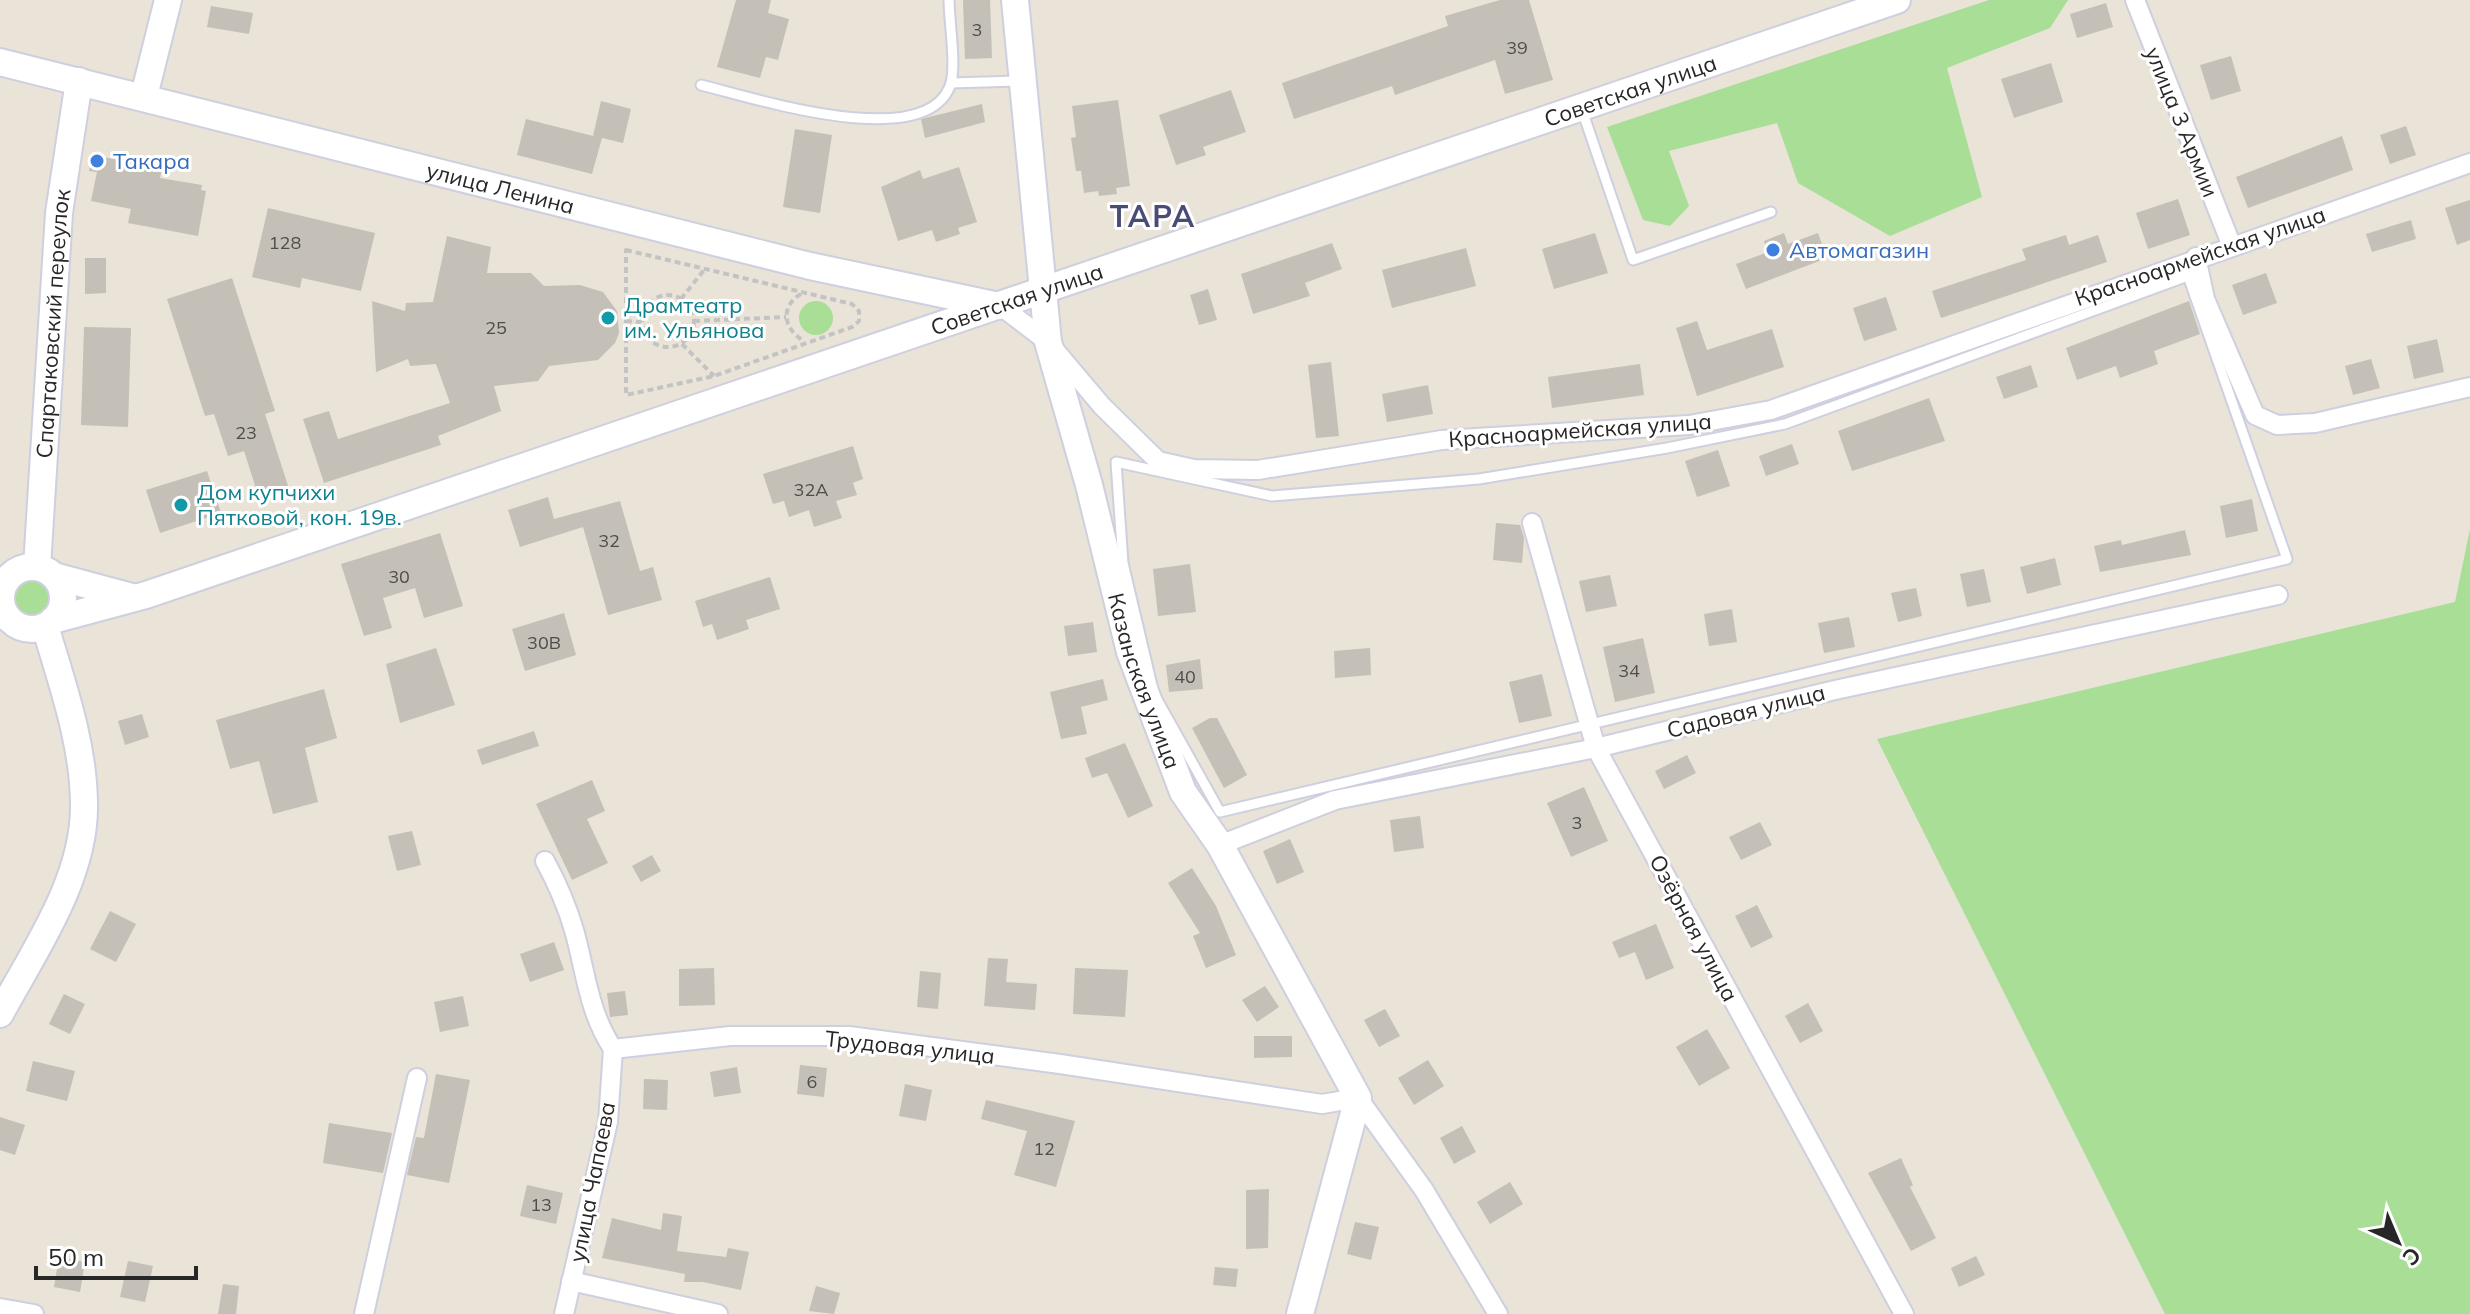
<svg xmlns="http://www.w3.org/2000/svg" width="2470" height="1314" viewBox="0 0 2470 1314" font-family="Mulish,sans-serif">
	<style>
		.green { fill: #a8de96 }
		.building { fill: #c4c0b8 }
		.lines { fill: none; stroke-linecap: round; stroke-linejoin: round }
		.service-casing { stroke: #cecfdf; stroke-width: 13 }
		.minor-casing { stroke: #cecfdf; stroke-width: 22 }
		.tertiary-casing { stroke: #cecfdf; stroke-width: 26 }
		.secondary-casing { stroke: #cecfdf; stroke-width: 30 }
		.path { stroke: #c3c3c3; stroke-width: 4; stroke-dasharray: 6 4; stroke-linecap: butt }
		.service { stroke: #fff; stroke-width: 9 }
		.minor { stroke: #fff; stroke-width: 18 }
		.tertiary { stroke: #fff; stroke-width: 22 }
		.secondary { stroke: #fff; stroke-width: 26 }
		.shop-dot { fill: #3f7fe0; stroke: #fff; stroke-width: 3 }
		.culture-dot { fill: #0f9aa8; stroke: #fff; stroke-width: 3 }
		.labels { text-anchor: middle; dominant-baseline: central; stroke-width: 6; stroke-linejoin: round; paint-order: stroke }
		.number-label { font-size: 18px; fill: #4e4d4b }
		.street-label { font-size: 22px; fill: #272727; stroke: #fff }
		.shop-label { font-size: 22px; fill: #366cbe; stroke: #fff; text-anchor: start }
		.culture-label { font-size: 22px; fill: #0d838f; stroke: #fff; text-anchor: start }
		.district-label { font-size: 30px; font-weight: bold; letter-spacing: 2px; fill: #494d75; stroke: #fff }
	</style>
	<rect width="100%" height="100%" fill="#e9e3d8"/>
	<g class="green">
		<polygon points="1989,0 2068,0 2050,28 1947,68 1982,197 1890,236 1798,183 1777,123 1669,151 1689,206 1670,226 1643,220 1607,127"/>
		<circle cx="816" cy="318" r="17"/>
		<polygon points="2470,529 2470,1314 2165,1314 1877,739 2455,602"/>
		<circle cx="32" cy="598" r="17"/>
	</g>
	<g class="building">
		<polygon points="736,0 771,0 768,13 789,19 778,60 766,57 760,78 717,67"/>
		<polygon points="963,0 990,0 992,58 965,59"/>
		<polygon points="1500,0 1529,0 1553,80 1505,94 1495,60 1395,95 1392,86 1294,119 1282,83 1448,26 1445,16"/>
		<polygon points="2106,3 2113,27 2077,38 2070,14"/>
		<polygon points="211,6 253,13 249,34 207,27"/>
		<polygon points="2231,56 2241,91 2211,100 2200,65"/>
		<polygon points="2051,63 2063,102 2014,118 2001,79"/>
		<polygon points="1231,90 1246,132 1203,147 1206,155 1176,165 1159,115"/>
		<polygon points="1118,100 1130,186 1116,188 1117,194 1099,196 1098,191 1084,193 1081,171 1076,171 1071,138 1076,137 1072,106"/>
		<polygon points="601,101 631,109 623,143 602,138 592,174 517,155 526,119 593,136"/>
		<polygon points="982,104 985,122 925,138 921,119"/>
		<polygon points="2406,126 2416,155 2390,164 2380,135"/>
		<polygon points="795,129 832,135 820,213 783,207"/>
		<polygon points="2342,136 2353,170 2248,208 2236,177"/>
		<polygon points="92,155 162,168 160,178 202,185 201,190 206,191 198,236 128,223 131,209 91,201 97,172 89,171"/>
		<polygon points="959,167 977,222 958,228 960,234 936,242 932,230 898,241 881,187 920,170 923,179"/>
		<polygon points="2178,199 2190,235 2148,249 2136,213"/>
		<polygon points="2470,200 2470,240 2457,245 2445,208"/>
		<polygon points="268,208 375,233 361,291 302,278 300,288 252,277"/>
		<polygon points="2411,220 2416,239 2372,252 2366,234"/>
		<polygon points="1595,233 1608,273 1554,289 1542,249"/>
		<polygon points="1784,233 1788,244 1818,233 1827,258 1746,289 1736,264 1768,252 1764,241"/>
		<polygon points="2066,235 2069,245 2098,235 2107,262 1941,318 1932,291 2026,260 2022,249"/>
		<polygon points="447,236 491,247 487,273 531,273 544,286 580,285 603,292 617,311 619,333 615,343 598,360 549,366 538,381 494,386 501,411 438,436 441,445 324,483 303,419 329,411 338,439 450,403 436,364 410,366 408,359 376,372 372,301 405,311 406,303 433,302"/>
		<polygon points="1332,243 1342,269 1305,283 1310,296 1253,314 1241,274"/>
		<polygon points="1466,248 1476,286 1392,308 1382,270"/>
		<polygon points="85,258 106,258 106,293 85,294"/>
		<polygon points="2266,273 2277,303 2243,315 2232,285"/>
		<polygon points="232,278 275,411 265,414 289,489 259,498 244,451 228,456 214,414 205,416 167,299"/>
		<polygon points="1208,289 1217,320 1199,325 1190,295"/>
		<polygon points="1886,297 1897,330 1864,341 1853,308"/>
		<polygon points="2189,301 2200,334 2154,351 2158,364 2120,378 2116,366 2077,380 2066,348"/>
		<polygon points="1697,321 1707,350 1772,329 1784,367 1697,396 1676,328"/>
		<polygon points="84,327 131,328 128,427 81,425"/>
		<polygon points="2437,339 2444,372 2414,379 2407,346"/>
		<polygon points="2371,359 2380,388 2353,395 2345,366"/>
		<polygon points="1331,362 1339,436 1316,438 1308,365"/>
		<polygon points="1640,364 1644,395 1552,408 1548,377"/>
		<polygon points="2031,365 2038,387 2004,399 1996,377"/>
		<polygon points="1428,385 1433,414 1387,422 1382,394"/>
		<polygon points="1929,398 1945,441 1852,471 1838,431"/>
		<polygon points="1792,444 1799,464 1766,476 1759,456"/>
		<polygon points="853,446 863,479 853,483 857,495 836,501 842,518 814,527 809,510 789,517 784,501 773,504 763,474"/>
		<polygon points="1718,450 1730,486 1697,497 1685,461"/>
		<polygon points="207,471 221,513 160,533 146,490"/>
		<polygon points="548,497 554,519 620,501 640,571 653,567 662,600 608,615 583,527 520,547 508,510"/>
		<polygon points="2252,499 2258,531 2226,538 2220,506"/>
		<polygon points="1496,523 1520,525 1524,538 1522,563 1493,560"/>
		<polygon points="2185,530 2191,555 2100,572 2094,546 2121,540 2122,545"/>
		<polygon points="440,533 463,606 424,618 415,588 383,598 392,628 364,636 341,564"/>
		<polygon points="2055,558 2061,585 2027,594 2020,567"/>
		<polygon points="1190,564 1196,612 1158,616 1153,569"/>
		<polygon points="1984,569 1991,602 1967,607 1960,574"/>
		<polygon points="1610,575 1617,606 1586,612 1579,581"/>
		<polygon points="770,577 780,609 746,620 749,629 717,640 712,624 703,627 695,601"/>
		<polygon points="1916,588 1922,616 1898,622 1891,593"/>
		<polygon points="1732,609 1737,642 1709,646 1704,614"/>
		<polygon points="564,613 576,655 525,671 512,629"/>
		<polygon points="1849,617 1855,647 1824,653 1818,623"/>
		<polygon points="1093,622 1097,652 1068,656 1064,626"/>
		<polygon points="1643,638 1655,693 1615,702 1603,647"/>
		<polygon points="436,648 455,705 400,723 386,664"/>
		<polygon points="1370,648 1371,675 1335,678 1334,651"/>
		<polygon points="1200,659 1203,689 1169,692 1166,665"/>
		<polygon points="1542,674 1552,716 1519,723 1509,682"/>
		<polygon points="1103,679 1108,700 1081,707 1087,734 1061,739 1050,692"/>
		<polygon points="324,689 337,738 305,748 318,802 273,814 259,761 230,769 216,720"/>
		<polygon points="142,714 149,737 125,745 118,721"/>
		<polygon points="1210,718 1217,718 1247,775 1224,788 1192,728"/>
		<polygon points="534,731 539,746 482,765 477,750"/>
		<polygon points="1125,743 1153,806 1128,818 1107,773 1092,778 1085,758"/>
		<polygon points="1687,755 1696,773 1664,789 1655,771"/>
		<polygon points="592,780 605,811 587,819 608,863 572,880 536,804"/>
		<polygon points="1584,787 1608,841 1571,857 1547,803"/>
		<polygon points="1420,816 1424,848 1394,852 1390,820"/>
		<polygon points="1760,822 1772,845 1741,860 1729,837"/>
		<polygon points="412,831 421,865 397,871 388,836"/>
		<polygon points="1290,839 1304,872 1277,884 1263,851"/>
		<polygon points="652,855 661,871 641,882 632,866"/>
		<polygon points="1192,868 1216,906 1236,955 1206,968 1193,936 1200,933 1168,883"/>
		<polygon points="1757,905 1773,937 1751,948 1735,916"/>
		<polygon points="110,911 136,924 116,962 90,949"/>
		<polygon points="1656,924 1674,968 1646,980 1635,952 1619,958 1612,942"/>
		<polygon points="554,942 564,970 530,982 520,954"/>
		<polygon points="988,958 1008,959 1006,982 1037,984 1035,1010 984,1006"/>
		<polygon points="714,968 715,1005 679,1006 679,969"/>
		<polygon points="1075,968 1128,970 1125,1017 1073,1014"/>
		<polygon points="920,971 941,973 938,1009 917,1007"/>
		<polygon points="1265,986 1279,1007 1257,1022 1242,1000"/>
		<polygon points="625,991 628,1015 610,1017 607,993"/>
		<polygon points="64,994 85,1004 70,1034 49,1024"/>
		<polygon points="463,996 469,1026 440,1032 434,1002"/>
		<polygon points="1808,1003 1823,1031 1800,1043 1785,1016"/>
		<polygon points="1385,1009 1400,1036 1379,1047 1364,1020"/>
		<polygon points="1707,1029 1730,1068 1699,1086 1676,1047"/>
		<polygon points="1254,1036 1292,1036 1292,1057 1254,1058"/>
		<polygon points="1428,1060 1444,1086 1414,1105 1398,1078"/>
		<polygon points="33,1061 75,1071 67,1101 26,1091"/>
		<polygon points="800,1065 827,1068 824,1097 797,1094"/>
		<polygon points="737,1067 741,1093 714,1097 710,1072"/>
		<polygon points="436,1074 470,1080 449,1183 407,1175 416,1137 424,1138"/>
		<polygon points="644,1079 668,1080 667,1110 643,1109"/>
		<polygon points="905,1084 932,1090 926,1121 899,1116"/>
		<polygon points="986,1100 1075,1121 1056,1187 1014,1175 1027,1131 981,1119"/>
		<polygon points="0,1117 25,1125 15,1155 0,1150"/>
		<polygon points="329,1123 392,1133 383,1173 323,1163"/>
		<polygon points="1462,1126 1476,1152 1454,1164 1440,1138"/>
		<polygon points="1901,1158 1913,1185 1910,1187 1936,1238 1911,1251 1868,1173"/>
		<polygon points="1510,1182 1523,1204 1490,1224 1477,1202"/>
		<polygon points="527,1185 563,1193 556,1224 520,1216"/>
		<polygon points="1269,1189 1268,1248 1246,1249 1246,1190"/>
		<polygon points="663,1213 682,1216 677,1251 726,1257 728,1248 749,1252 741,1290 703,1282 684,1282 685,1274 602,1258 612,1218 661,1230"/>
		<polygon points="1355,1222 1379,1227 1371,1260 1347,1254"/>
		<polygon points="1976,1256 1985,1275 1959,1287 1951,1268"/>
		<polygon points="59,1257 85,1262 80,1292 54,1287"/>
		<polygon points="128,1261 153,1266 145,1302 120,1297"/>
		<polygon points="1215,1267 1238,1269 1236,1287 1213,1285"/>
		<polygon points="223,1284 239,1286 236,1314 218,1314"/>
		<polygon points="816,1286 840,1293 834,1314 809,1311"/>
	</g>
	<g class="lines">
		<g class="service-casing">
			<g id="service">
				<polyline points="951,83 1020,81"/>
				<path d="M 701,85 C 751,97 924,154 950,86 C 957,68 949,21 949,0"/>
				<polyline points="1582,110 1633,260 1771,212"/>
				<polygon points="2188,276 2287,559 1220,812 1154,694 1123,563 1116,462 1272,496 1479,479 1667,448 1785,424"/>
			</g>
		</g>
		<g class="minor-casing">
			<g id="minor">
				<polyline points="2135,0 2231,244"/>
				<polyline points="2196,257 2205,299 2255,415 2277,425 2315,423 2470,387"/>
				<polyline points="1002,307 1048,342 1102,406 1158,461 1194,469 1258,470 1442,440 1689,425 1771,410 2470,163"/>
				<polyline points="1532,523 1596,748 1904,1314"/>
				<polyline points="1220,845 1335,800 1596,748 1835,690 2278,595"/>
				<path d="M 545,861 C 557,883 567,906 574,930 C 586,972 588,1011 613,1049 L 730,1036 L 849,1036 L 1060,1064 L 1322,1104 L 1358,1098 L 1424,1190 L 1498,1314"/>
				<polyline points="571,1281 718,1314"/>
				<polyline points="0,1308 34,1314"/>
				<polyline points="364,1314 417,1078"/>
				<polyline points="564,1314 608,1122 613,1049"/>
			</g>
		</g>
		<g class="tertiary-casing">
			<polyline id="tertiary" points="0,592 1,592"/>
		</g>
		<g class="secondary-casing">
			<g id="secondary">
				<path id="s1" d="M 1015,0 L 1048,342 L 1089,485 L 1130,652 L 1183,792 L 1220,845 L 1358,1098 L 1300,1314"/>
				<path id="s2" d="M 0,62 L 810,266 L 999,306"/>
				<polyline points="144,96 168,0"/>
				<path id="s3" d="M 37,567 L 59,213 L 79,81"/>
				<circle cx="32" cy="598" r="31"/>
				<polyline points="54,576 132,597"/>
				<path id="s4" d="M 53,620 L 146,595 L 1897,0"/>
				<path d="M 0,1014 C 34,951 85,879 84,805 C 84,745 62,683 45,626"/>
			</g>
		</g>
		<g class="path">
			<polygon points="626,250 852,304 859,311 859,321 852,327 714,376 626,395"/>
			<path d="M 801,294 C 779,307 784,330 804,341"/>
			<circle cx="668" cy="321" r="26"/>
			<polyline points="681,299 704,270"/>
			<polyline points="626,321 641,322"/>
			<polyline points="694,321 786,317"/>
			<polyline points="682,344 714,376"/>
		</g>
		<use href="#service" class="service"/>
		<use href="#minor" class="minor"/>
		<use href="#tertiary" class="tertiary"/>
		<use href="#secondary" class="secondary"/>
	</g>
	<g class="shop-dot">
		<circle cx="97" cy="161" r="8"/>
		<circle cx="1773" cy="250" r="8"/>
	</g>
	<g class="culture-dot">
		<circle cx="608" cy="318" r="8"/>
		<circle cx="181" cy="505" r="8"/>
	</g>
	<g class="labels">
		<g class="number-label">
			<text x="977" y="29">3</text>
			<text x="1517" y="47">39</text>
			<text x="285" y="242">128</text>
			<text x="496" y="327">25</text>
			<text x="246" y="432">23</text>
			<text x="811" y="489">32А</text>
			<text x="609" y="540">32</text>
			<text x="399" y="576">30</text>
			<text x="544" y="642">30В</text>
			<text x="1629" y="670">34</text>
			<text x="1185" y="676">40</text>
			<text x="1577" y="822">3</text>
			<text x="812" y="1081">6</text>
			<text x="1044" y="1148">12</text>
			<text x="541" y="1204">13</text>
		</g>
		<g class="street-label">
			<text stroke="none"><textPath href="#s4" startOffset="1664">Советская улица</textPath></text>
			<text transform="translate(2182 122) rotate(68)">улица 3 Армии</text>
			<text stroke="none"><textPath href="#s2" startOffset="516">улица Ленина</textPath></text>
			<text transform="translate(2200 256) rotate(-19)">Красноармейская улица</text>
			<text stroke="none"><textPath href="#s4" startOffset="1016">Советская улица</textPath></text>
			<text stroke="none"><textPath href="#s3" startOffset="244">Спартаковский переулок</textPath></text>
			<text transform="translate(1580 430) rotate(-4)">Красноармейская улица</text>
			<text stroke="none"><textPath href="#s1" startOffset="696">Казанская улица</textPath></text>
			<text transform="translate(1746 711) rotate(-14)">Садовая улица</text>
			<text transform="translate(1694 928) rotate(62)">Озёрная улица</text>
			<text transform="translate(910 1047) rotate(6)">Трудовая улица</text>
			<text transform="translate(592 1182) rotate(-79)">улица Чапаева</text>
		</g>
		<g class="shop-label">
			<text x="113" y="161">Такара</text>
			<text x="1789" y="250">Автомагазин</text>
		</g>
		<g class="culture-label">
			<text x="624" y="305">Драмтеатр<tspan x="624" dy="25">им. Ульянова</tspan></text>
			<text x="197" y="492">Дом купчихи<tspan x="197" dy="25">Пятковой, кон. 19в.</tspan></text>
		</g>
		<g class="district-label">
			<text x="1153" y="216">ТАРА</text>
		</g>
	</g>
	<g transform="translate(2398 1242) rotate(136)" stroke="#ffffff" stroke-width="6" paint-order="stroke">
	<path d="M0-6L14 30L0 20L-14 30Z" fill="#272727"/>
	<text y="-12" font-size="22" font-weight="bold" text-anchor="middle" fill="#272727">С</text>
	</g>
	<path d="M36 1266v12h160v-12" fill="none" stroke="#272727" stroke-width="4"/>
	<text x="48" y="1266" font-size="24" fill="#272727" stroke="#ffffff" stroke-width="6" paint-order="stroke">50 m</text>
</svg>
